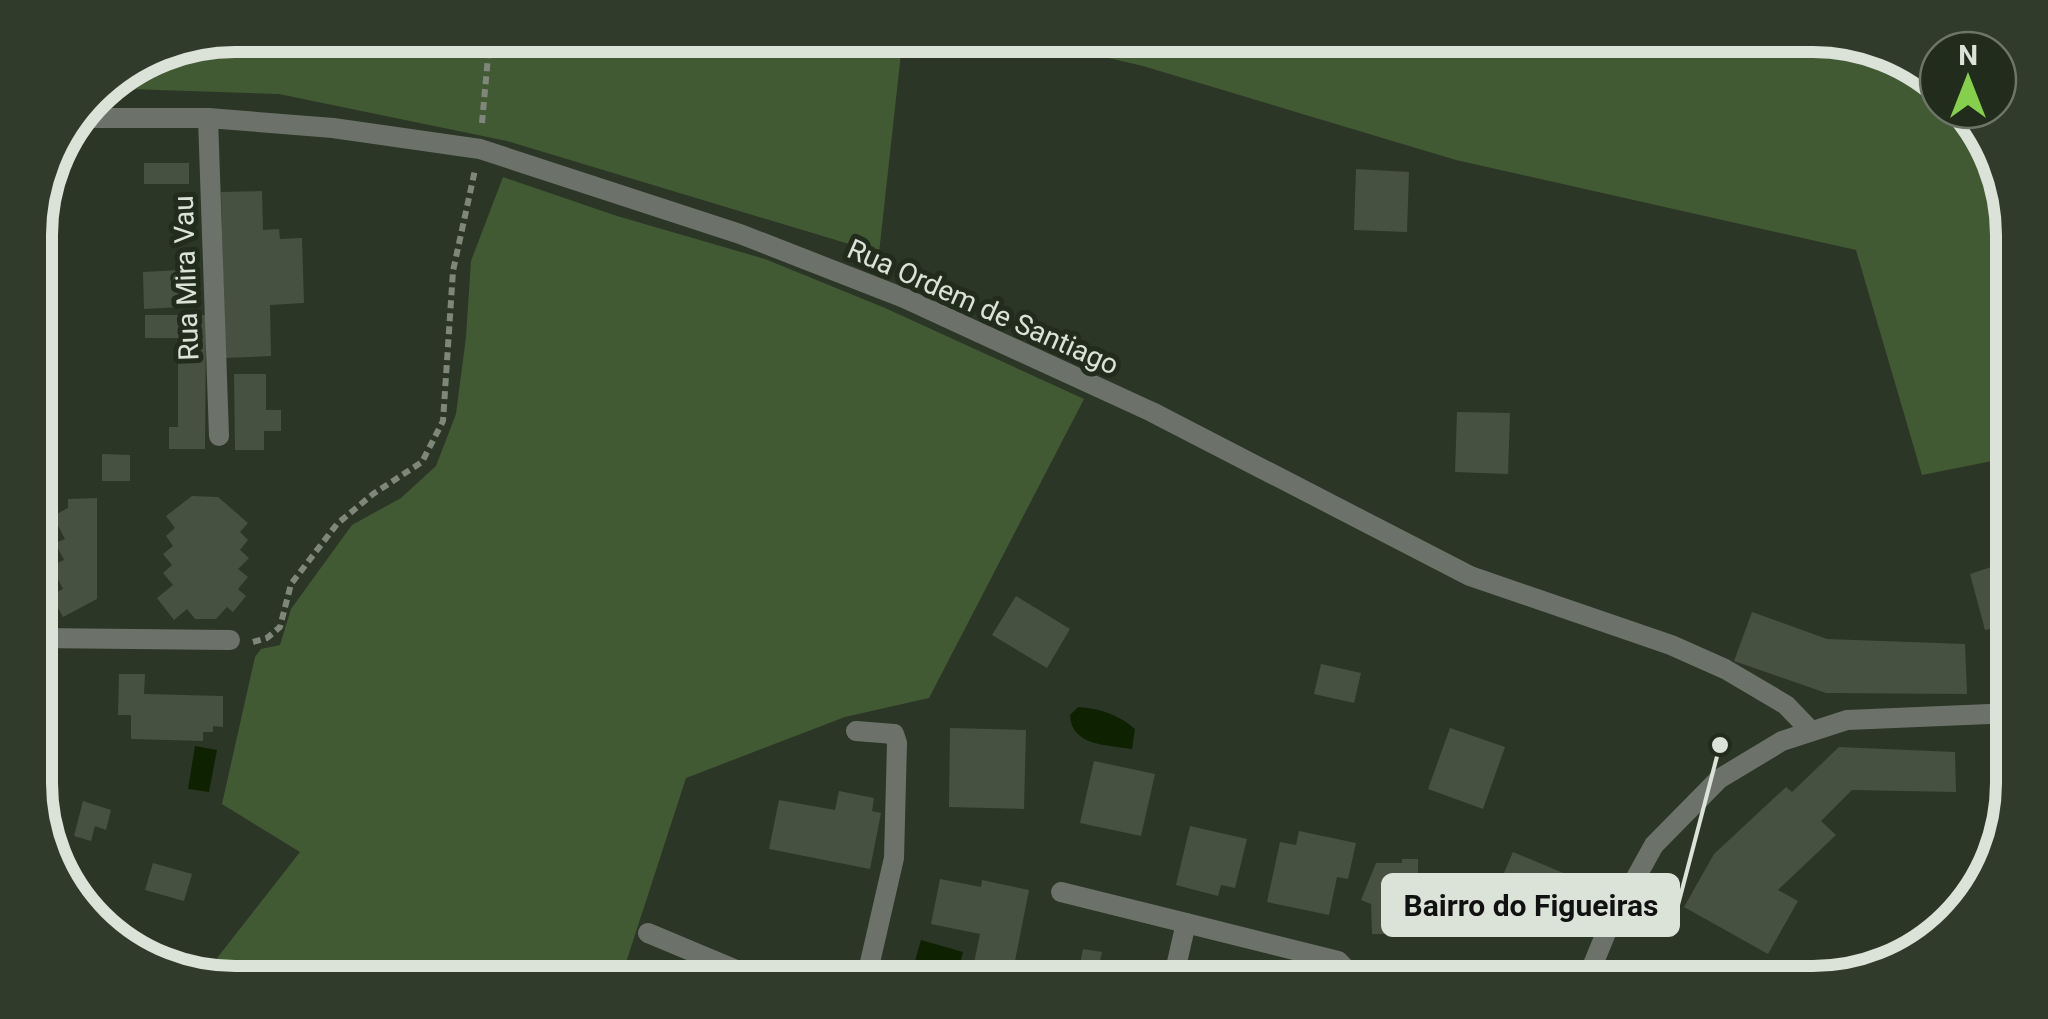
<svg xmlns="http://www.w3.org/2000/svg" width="2048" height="1019" viewBox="0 0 2048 1019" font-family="Roboto,sans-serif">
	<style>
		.green { fill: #425a34 }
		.water { fill: #0e2201 }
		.building { fill: #475141 }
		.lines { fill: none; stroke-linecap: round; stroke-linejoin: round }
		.path { stroke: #7e8779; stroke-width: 6; stroke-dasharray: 8 5; stroke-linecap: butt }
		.street { stroke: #6c726a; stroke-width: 20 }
		.labels { text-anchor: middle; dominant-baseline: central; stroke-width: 10; stroke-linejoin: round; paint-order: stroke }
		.street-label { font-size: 28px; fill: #dbe2d8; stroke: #222c1c }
		.rim { fill: none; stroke: #dbe2d8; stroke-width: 12 }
		.leader { fill: none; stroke: #dbe2d8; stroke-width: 4 }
		.callout-dot { fill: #dbe2d8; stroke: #222c1c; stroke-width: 4 }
		.callout { fill: #dbe2d8; stroke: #dbe2d8; stroke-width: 4 }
		.callout-label { font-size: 30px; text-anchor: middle; font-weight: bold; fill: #111 }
	</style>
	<rect width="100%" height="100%" fill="#2c3626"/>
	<g class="green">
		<polygon points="235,35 903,35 879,253 507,141 279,94 100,88 159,50"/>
		<polygon points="1011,35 1813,35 1901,55 1938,88 1938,110 1963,110 1979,124 2011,210 2012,457 1922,475 1856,250 1456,160 1143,66"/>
		<polygon points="503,177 617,216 765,259 885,308 1084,399 929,698 845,717 686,778 619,984 235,984 203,976 300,852 222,804 255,657 261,649 280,645 291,609 352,525 401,498 436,466 456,414 466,337 471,261"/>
	</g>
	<g class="water">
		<polygon points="2012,516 2012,539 1996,542 1991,521"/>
		<path d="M 1078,707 C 1100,708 1119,715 1135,729 L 1132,749 C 1107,745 1071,746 1070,715 Z"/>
		<polygon points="195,746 217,750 209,792 188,789"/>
		<polygon points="921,940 963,952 957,974 915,961"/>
	</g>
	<g class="building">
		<rect x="144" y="163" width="45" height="21"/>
		<polygon points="1356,169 1409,172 1407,232 1354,230"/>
		<polygon points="45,186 47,213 38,214 42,197"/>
		<polygon points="262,191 263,230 279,229 280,239 302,238 304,303 270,305 271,356 225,358 221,192"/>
		<polygon points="179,270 181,307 144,309 143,272"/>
		<polygon points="145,315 206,315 205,449 169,449 169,427 178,427 178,338 145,338"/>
		<polygon points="234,374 266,374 266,410 281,410 281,431 264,431 264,450 235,450"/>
		<polygon points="1457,412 1510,413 1508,474 1455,472"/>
		<polygon points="102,454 130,455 130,481 102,481"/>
		<polygon points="36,482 55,484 53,511 36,509"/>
		<polygon points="192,496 218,497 248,523 240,532 248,540 240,550 249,558 238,569 248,577 238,589 246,596 233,612 227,607 216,619 195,619 187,609 174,620 157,598 173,585 163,573 172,565 163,554 173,546 166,536 175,528 166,516"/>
		<polygon points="97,498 97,599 63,617 51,595 63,589 51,566 64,560 55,543 65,539 53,516 68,508 68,499"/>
		<polygon points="2012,560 2013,625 1985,630 1970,574"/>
		<polygon points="1016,596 1070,629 1047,668 992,635"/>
		<polygon points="1752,612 1827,639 1965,644 1967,694 1826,693 1734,661"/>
		<polygon points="36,654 55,654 54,690 37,690"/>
		<polygon points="1321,664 1361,673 1354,703 1314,694"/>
		<polygon points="119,674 145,674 144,694 223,696 223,727 213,726 213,732 203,732 203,741 131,739 131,715 118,715"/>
		<polygon points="950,728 1026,730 1024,809 949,807"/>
		<polygon points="1450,728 1505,747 1483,809 1428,789"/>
		<polygon points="1839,747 1955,752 1956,792 1852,790 1821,821 1836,835 1778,890 1798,901 1768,954 1684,907 1714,854 1786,787 1792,792"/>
		<polygon points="1094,761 1155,774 1141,836 1080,823"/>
		<polygon points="839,791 874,798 872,811 881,813 870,869 769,849 779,800 835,810"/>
		<polygon points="83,801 111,810 106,830 95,826 91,841 74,836"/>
		<polygon points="1190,826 1247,839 1235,888 1221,885 1218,896 1176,885"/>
		<polygon points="1299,831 1356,843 1348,879 1337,877 1329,915 1267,902 1280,842 1296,845"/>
		<polygon points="1513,852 1592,885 1571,934 1492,901"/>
		<polygon points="1402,859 1418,859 1418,876 1434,876 1435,934 1372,934 1371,904 1361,900 1376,863 1402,863"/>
		<polygon points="153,863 192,874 184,901 145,890"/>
		<polygon points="940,879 981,887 982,880 1029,890 1013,971 974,963 980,934 931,924"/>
		<polygon points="1083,949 1102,952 1100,961 1139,969 1137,984 1076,984"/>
		<polygon points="1237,970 1283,982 1283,984 1234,984"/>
	</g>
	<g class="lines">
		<g class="path">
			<polyline points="482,123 490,35"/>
			<polyline points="253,642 267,638 280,627 291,584 337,524 373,494 422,462 443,421 453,271 475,170"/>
		</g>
		<g class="street">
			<polyline points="77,118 208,118 333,128 480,149 740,234 904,298 1152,412 1470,576 1671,645 1725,669 1786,705 1809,729"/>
			<polyline points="208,118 219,436"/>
			<polyline points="36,638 230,640"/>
			<polyline points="856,731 894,734 897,743 894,858 865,984"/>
			<polyline points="1061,892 1186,923 1172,984"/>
			<polyline points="1186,923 1338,961 1356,980 1355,984"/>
			<polyline points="648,933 770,984"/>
			<polyline points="1585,984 1608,928 1654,845 1719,779 1782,741 1847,720 2013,713"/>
		</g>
	</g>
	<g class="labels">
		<g class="street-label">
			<text transform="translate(186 278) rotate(-92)">Rua Mira Vau</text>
			<text transform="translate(983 307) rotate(24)">Rua Ordem de Santiago</text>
		</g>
	</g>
	<path d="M0 0H2048V1019H0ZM235 52H1813A183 183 0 0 1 1996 235V783A183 183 0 0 1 1813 966H235A183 183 0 0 1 52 783V235A183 183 0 0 1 235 52Z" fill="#313b2b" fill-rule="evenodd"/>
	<path class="rim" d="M235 52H1813A183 183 0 0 1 1996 235V783A183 183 0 0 1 1813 966H235A183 183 0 0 1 52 783V235A183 183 0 0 1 235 52Z"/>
	<path class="leader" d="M1720 745L1678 905"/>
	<circle class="callout-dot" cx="1720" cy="745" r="10"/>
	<rect class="callout" x="1383" y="875" width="295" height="60" rx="10"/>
	<g class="callout-label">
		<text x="1531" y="916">Bairro do Figueiras</text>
	</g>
	<g transform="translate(1968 80)"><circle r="48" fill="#222c1c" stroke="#6c7567" stroke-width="2.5"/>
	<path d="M0-8L18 38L0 25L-18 38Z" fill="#85cf4d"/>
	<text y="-15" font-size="28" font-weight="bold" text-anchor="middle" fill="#dbe2d8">N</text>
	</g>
</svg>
